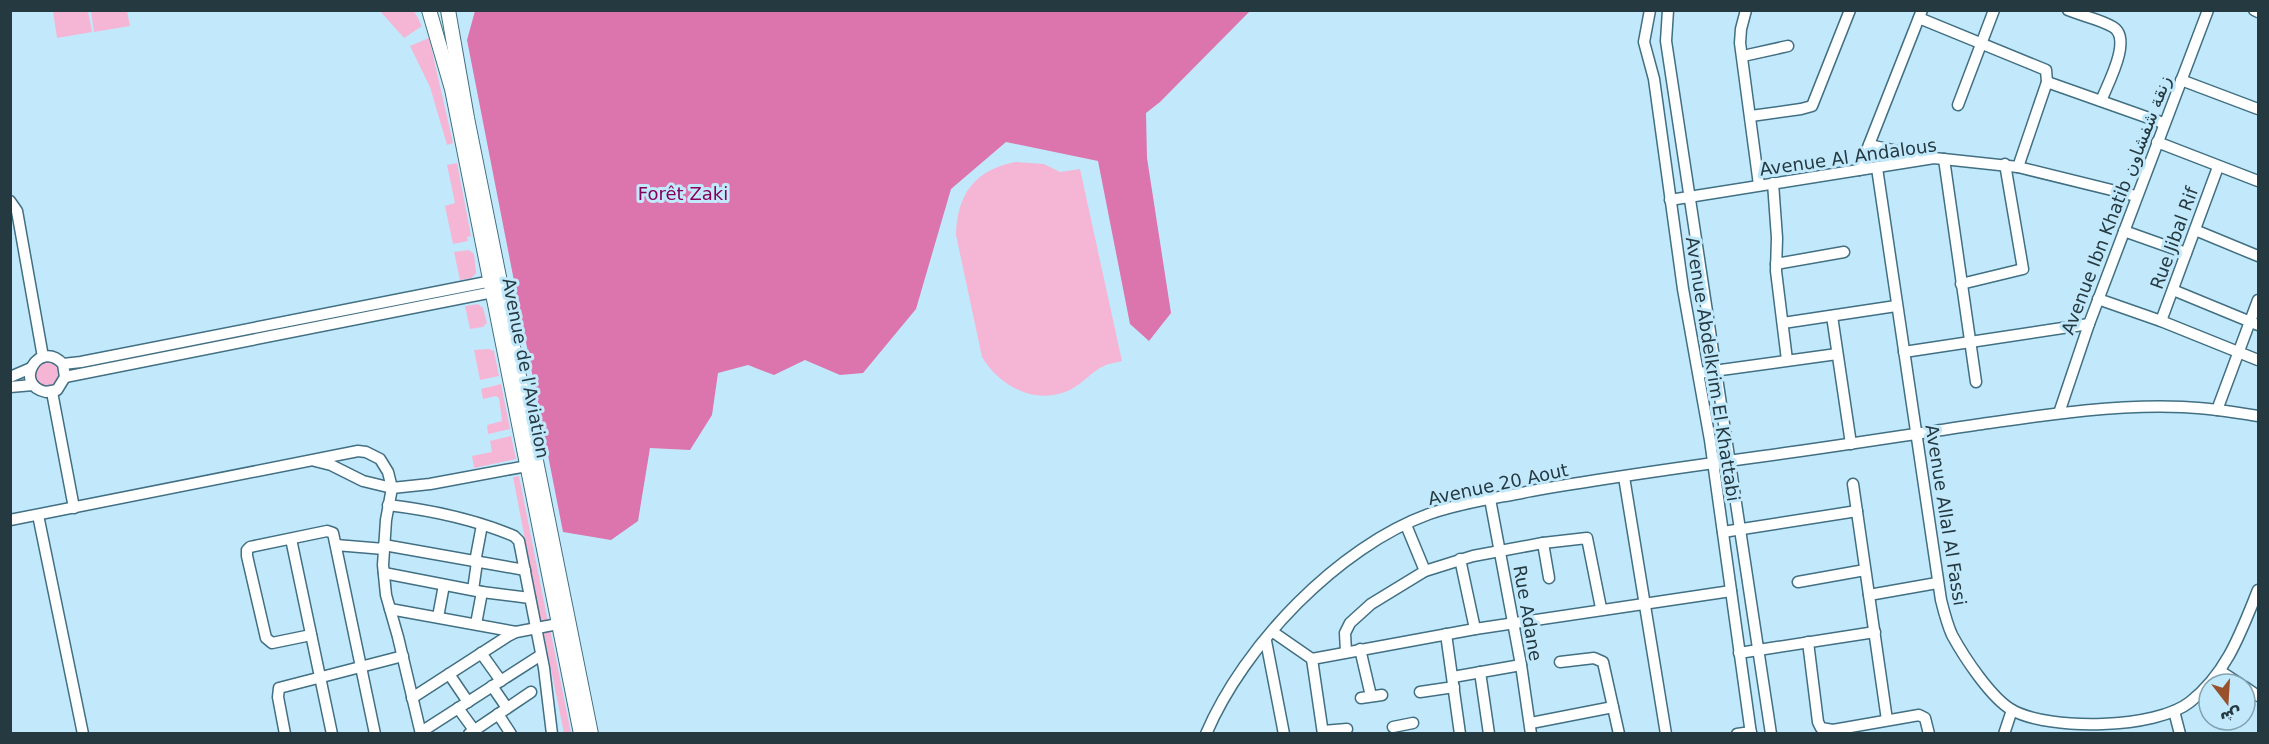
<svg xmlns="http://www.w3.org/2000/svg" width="2269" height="744" viewBox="0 0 2269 744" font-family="'DejaVu Sans',Cairo,sans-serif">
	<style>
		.green { fill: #f5b6d5 }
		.forest { fill: #dc74ad }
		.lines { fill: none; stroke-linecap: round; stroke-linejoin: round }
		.minor-casing { stroke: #416f83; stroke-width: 13 }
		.major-casing { stroke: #416f83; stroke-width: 16 }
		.minor { stroke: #fff; stroke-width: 10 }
		.major { stroke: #fff; stroke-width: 14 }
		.labels { text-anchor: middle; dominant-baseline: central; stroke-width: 6; stroke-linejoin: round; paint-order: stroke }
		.street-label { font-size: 18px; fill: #253941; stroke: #c2e9fb }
		.park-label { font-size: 18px; fill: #87005c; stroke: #c2e9fb }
	</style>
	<rect width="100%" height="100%" fill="#c2e9fb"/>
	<g class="green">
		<polygon points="53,11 88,11 92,32 57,38"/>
		<polygon points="91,11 127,11 130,26 94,32"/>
		<polygon points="380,11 414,11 422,26 404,38"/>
		<polygon points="429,38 453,143 447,145 430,87 410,46"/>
		<path d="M 1015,162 L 1044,164 L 1060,172 L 1080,169 L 1122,361 C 1116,363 1109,363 1104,366 C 1095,369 1082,384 1070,390 C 1036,406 999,386 982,357 L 956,235 C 957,194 975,170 1015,162 Z"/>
		<polygon points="457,163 471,236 467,237 468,241 453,244 445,206 455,203 447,165"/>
		<polygon points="469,250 474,254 476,273 472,278 460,280 454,252"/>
		<polygon points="478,304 483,308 487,323 483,327 470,329 465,306"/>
		<polygon points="489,349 494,351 499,376 480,380 474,350"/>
		<circle cx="47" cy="374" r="12"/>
		<polygon points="501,384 510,429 488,434 487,425 502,421 499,398 496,396 483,399 481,389"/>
		<polygon points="511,436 516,459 474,468 472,456 492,452 490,441"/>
		<polygon points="519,476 548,622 541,623 513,477"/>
		<polygon points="550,629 571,733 564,733 543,630"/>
	</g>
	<polygon class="forest" points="475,11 475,10 1255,11 1250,11 1160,102 1146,113 1147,158 1171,313 1149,341 1130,324 1098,161 1006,142 951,189 916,309 863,373 840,375 805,360 774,375 748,365 718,373 712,415 690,450 650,448 638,521 611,540 563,532 467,40"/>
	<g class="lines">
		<g class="minor-casing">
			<g id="minor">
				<polyline points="1650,10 1644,42 1654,79 1683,289 1710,440 1751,734"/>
				<polyline points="1668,10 1666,41 1771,734"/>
				<polyline points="1746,10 1741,29 1740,43 1759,185"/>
				<path d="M 2068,10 C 2082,16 2100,19 2113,27 C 2133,39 2107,85 2101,101"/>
				<polyline points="2254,10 2258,12"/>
				<polyline points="1919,18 2046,70 2047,82 2018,167"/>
				<polyline points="1743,56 1788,46"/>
				<polyline points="2181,80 2258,109"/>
				<polyline points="2047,82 2163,123"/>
				<polyline points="1958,105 1994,10"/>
				<polyline points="1751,116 1801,109 1812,106 1850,10"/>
				<polyline points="2157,142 2258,181"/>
				<polyline points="1869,145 1921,156"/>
				<polyline points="1944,159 1976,382"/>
				<path d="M 1877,168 L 1941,600 C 1944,612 1947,624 1952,635 C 1964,657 1991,698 2012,710 C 2050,731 2156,729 2190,702 C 2227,673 2241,632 2258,590"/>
				<polyline points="1859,170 1922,10"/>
				<polyline points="1773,183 1777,238 1776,271 1787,360"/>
				<polyline points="1670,200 1934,158 2018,167 2136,196"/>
				<polyline points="10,201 17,211 43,357"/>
				<polyline points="2195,230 2258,256"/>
				<polyline points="2124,231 2186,253"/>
				<polyline points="1776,264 1844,252"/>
				<polyline points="1961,284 2023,269 2005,164"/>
				<polyline points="2173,290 2258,325"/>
				<polyline points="2098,299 2161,321 2258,360"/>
				<polyline points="1832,316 1851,444"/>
				<polyline points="2161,321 2218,167"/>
				<polyline points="1783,323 1896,306"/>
				<polyline points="1904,352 2089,324"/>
				<path d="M 63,364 L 65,377 L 57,390 L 46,392 C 12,385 39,338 63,364 L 81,362 L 497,280"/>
				<polyline points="1699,373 1837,354"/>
				<polyline points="10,377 31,368"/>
				<polyline points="65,377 498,291"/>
				<polyline points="10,387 33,385"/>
				<polyline points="52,392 74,508"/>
				<polyline points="2217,410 2258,300"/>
				<polyline points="2059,413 2089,324 2208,10"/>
				<polyline points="315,461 331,465 363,481 392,488 430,484 527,466"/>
				<polyline points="1624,477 1666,734"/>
				<polyline points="1853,484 1887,720"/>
				<polyline points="1490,499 1521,665 1531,734"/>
				<path d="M 388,505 C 430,510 474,519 514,536 L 519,541 L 544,668 L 552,734"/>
				<polyline points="38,515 83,734"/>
				<polyline points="10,520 358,451 366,452 380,459 388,472 392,488 386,520 383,565 386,595 398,637 421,734"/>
				<polyline points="1406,525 1425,571"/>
				<polyline points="1723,532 1857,511"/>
				<polyline points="291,539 332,734"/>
				<polyline points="1543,543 1549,578"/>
				<polyline points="336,545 384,549"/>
				<polyline points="384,545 525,570"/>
				<polyline points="1460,559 1475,629"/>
				<polyline points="475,562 482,525"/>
				<polyline points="384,573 482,592 530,598"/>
				<polyline points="1798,582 1865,570"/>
				<polyline points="473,590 477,562"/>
				<polyline points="1869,595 1937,583"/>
				<polyline points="390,609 516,632"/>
				<polyline points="438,617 444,585"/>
				<polyline points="476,624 482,592"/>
				<polyline points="1273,632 1312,659 1323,734"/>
				<polyline points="1446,634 1460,734"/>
				<polyline points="311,635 272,643 266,638 247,556 247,550 250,547 327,531 333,533 375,734"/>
				<polyline points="1266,641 1284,734"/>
				<polyline points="1808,642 1818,722 1821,728 1833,730 1919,715 1925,718 1929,734"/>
				<polyline points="1360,649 1371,696"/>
				<polyline points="1346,652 1345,633 1350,623 1371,604 1425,571 1473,556 1543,543 1587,538 1601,608"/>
				<polyline points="481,653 501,681"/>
				<polyline points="1739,653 1875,632"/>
				<polyline points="1312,659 1475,629 1731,591"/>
				<polyline points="1560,662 1594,658 1603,662 1619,734"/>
				<polyline points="2220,671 2240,684"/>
				<polyline points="1480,672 1489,734"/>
				<polyline points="449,674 468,702"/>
				<polyline points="1453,677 1521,665"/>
				<polyline points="492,686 507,708"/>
				<polyline points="2245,687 2258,696"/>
				<polyline points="1420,692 1454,687"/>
				<polyline points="412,698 508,636 516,632 558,624"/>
				<polyline points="1361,698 1382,695"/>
				<polyline points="458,708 474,730"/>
				<polyline points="2174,711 2180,734"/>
				<polyline points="498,714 511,734"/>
				<polyline points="1531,723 1613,707"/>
				<polyline points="1393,727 1413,723"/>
				<polyline points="1323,731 1347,729"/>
				<polyline points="421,732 541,655"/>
				<polyline points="285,734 278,697 279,688 403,656"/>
				<polyline points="469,734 531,692"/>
				<path d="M 1206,734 C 1244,645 1338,547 1429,514 C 1462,502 1498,498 1531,491 C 1604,478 1677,468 1750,458 C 1825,448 1900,436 1975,425 C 2044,415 2113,404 2183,407 C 2208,408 2234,412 2258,416"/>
				<polyline points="1737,734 1751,732"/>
				<polyline points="2004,734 2012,710"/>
			</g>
		</g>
		<g class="major-casing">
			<g id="major">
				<polyline points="429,10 452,89 581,734"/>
				<polyline points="448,10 467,118 591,734"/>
			</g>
		</g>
		<use href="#minor" class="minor"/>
		<use href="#major" class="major"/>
	</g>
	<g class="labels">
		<g class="street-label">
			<text transform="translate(1848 157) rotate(-8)">Avenue Al Andalous</text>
			<text transform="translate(2116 205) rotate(-69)">Avenue Ibn Khatib زنقة شفشاون</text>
			<text transform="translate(2174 238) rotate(-70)">Rue Jibal Rif</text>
			<text transform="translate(526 368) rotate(79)">Avenue de l'Aviation</text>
			<text transform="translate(1713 369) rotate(81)">Avenue Abdelkrim El Khattabi</text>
			<text transform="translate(1498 484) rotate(-12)">Avenue 20 Aout</text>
			<text transform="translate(1946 515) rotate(81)">Avenue Allal Al Fassi</text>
			<text transform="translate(1528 613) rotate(80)">Rue Adane</text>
		</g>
		<g class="park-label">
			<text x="683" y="193">Forêt Zaki</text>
		</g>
	</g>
	<rect width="2269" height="744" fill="none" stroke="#253941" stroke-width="24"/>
	<g transform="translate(2227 702) rotate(163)"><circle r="28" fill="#c2e9fb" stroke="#83a3b1" stroke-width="1.5"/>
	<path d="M0-4.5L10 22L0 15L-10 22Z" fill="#98512a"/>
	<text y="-9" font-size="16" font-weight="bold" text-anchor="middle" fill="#253941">ش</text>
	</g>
</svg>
